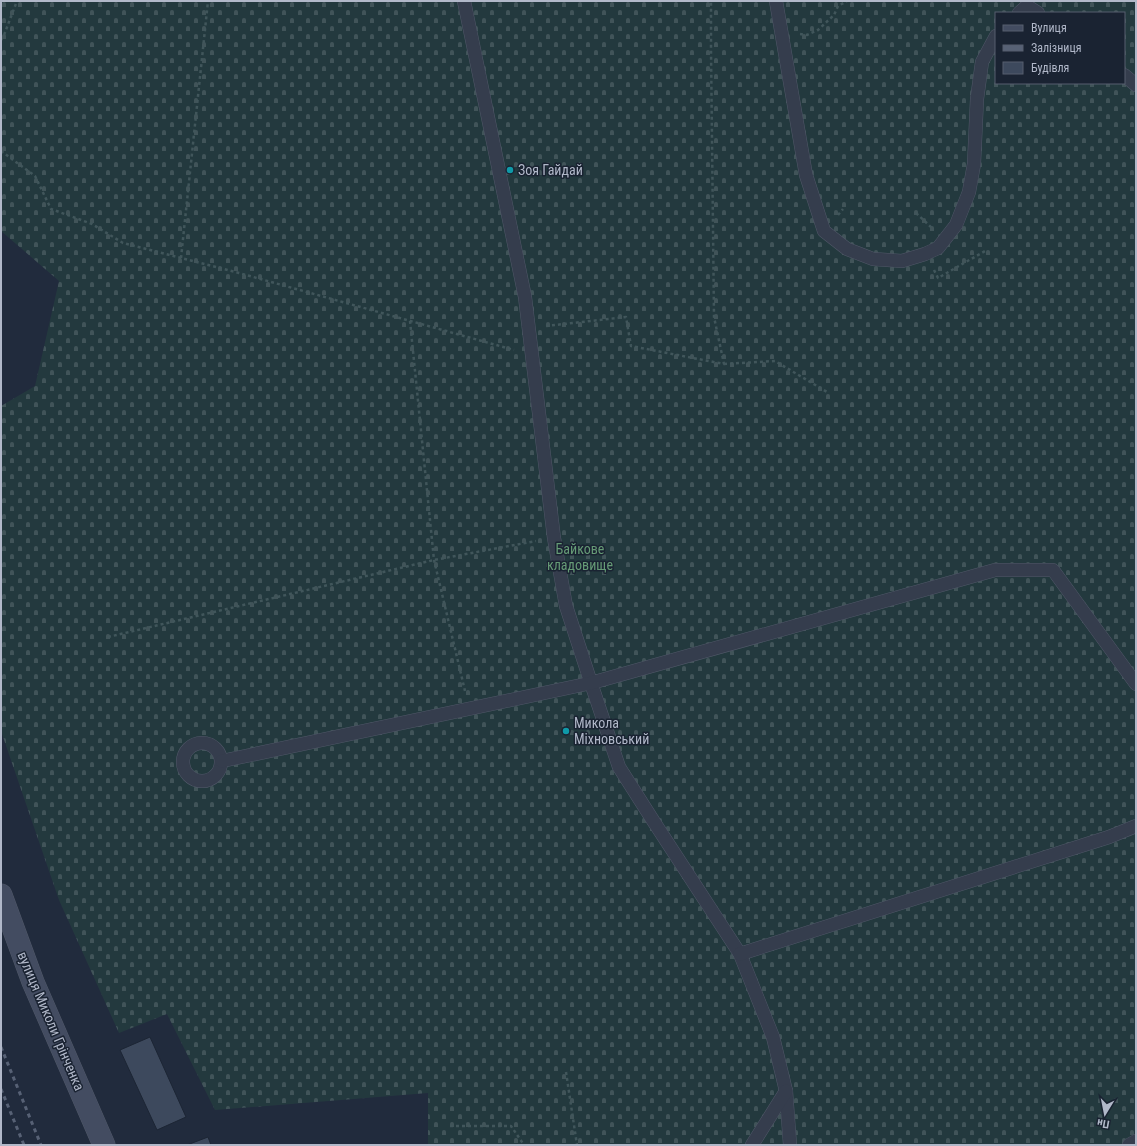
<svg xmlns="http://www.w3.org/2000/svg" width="1137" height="1146" viewBox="0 0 1137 1146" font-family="'Roboto Condensed',sans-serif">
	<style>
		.cemetery { fill: url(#cemetery-stones); fill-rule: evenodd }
		.building { fill: #3d495d; stroke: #1c2534 }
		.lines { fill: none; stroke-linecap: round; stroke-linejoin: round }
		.lane-casing { stroke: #505868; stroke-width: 14 }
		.secondary-casing { stroke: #505868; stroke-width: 23 }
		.path { stroke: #41565b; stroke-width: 2.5; stroke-dasharray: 3 3; stroke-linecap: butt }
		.lane { stroke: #353d4d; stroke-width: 13 }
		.secondary { stroke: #434c61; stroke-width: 22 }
		.rail { stroke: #576175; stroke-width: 3; stroke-dasharray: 4 4; stroke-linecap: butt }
		.culture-dot { fill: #0f9aa8; stroke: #1a2332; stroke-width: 1.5 }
		.labels { text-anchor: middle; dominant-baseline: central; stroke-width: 3; stroke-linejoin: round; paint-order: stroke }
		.poi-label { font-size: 14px; fill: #b1b8c9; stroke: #1a2332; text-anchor: start }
		.park-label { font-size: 14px; fill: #669b76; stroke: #1a2332 }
		.street-label { font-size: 14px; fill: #b1b8c9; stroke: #1a2332 }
	</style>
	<defs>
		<pattern id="cemetery-stones" width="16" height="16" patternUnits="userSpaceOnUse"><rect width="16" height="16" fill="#23393e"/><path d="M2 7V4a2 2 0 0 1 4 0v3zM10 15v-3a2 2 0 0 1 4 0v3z" fill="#415459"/></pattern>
	</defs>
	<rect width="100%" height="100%" fill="#212b3d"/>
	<path class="cemetery" d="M 1,1 L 1136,1 L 1136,1145 L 428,1145 L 428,1093 L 215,1110 L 167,1014 L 119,1033 L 59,900 L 1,731 L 1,406 L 35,386 L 59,281 L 1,231 ZM 996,13 L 1124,13 L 1124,83 L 996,83 Z"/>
	<g class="building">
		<polygon points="150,1037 186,1117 157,1130 120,1050"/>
		<polygon points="208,1137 211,1145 187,1145"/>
	</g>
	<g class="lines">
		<g class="lane-casing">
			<g id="lane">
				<polyline points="464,1 525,297 554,538 566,606 591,683 619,767 654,822 740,954 773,1037 786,1091 790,1145"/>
				<polyline points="776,1 806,175 824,231 847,249 873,259 902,261 925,254 938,248 956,225 969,192 974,164 977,99 982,62 996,36"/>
				<polyline points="1019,13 1027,6 1038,13"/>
				<polyline points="1124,75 1136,85"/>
				<circle cx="202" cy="762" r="19"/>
				<polyline points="222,761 591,683 995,570 1053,570 1136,684"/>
				<polyline points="740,954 1109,837 1136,826"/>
				<polyline points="752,1145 786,1091"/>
				<polyline points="1129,1145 1136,1141"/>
			</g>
		</g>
		<g class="secondary-casing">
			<polyline id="secondary" points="1,895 33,982 104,1145"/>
		</g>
		<g class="path">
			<polyline points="800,34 807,35 818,30 834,15 838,6 847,1"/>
			<polyline points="1,40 4,35 17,1"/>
			<polyline points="1,151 35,176 51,209 92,224 123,243 239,273 514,350"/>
			<polyline points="916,213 932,228"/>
			<polyline points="838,215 843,209"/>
			<polyline points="181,258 208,1"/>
			<polyline points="934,270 938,278 985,251"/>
			<polyline points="410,321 434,560 465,691"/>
			<polyline points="546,326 626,317 631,346 724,364 714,317 711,50 711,1"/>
			<polyline points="724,364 775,361 827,392"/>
			<polyline points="108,637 434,560 536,541"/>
			<polyline points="566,1072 577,1145"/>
			<polyline points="450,1126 511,1126 524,1145"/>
		</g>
		<use href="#lane" class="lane"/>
		<use href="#secondary" class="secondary"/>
		<g class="rail">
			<polyline points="1,1047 41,1145"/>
			<polyline points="1,1089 24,1145"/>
		</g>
	</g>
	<g class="culture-dot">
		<circle cx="510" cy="170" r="4"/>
		<circle cx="566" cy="731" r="4"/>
	</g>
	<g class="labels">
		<g class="poi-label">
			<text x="518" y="170">Зоя Гайдай</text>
			<text x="574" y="723">Микола<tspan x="574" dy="16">Міхновський</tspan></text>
		</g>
		<g class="park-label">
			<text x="580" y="549">Байкове<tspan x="580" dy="16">кладовище</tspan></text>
		</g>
		<g class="street-label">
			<text transform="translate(51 1021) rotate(67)">вулиця Миколи Грінченка</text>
		</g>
	</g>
	<rect width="1137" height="1146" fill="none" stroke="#b1b8c9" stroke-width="4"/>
	<rect x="995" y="12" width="130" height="72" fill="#1a2332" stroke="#565f6e"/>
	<rect x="1003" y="25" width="20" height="6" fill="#434c61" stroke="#565f6e"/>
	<text x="1031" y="32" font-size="12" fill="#b1b8c9">Вулиця</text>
	<rect x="1003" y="45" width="20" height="6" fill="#576175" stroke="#565f6e"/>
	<text x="1031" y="52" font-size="12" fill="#b1b8c9">Залізниця</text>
	<rect x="1003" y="62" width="20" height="12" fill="#3d495d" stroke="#565f6e"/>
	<text x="1031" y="72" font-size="12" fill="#b1b8c9">Будівля</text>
	<g transform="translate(1105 1114) rotate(190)" stroke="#1a2332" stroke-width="3" paint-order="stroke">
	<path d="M0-3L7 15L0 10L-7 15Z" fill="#b1b8c9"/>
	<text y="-6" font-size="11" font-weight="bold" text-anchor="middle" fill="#b1b8c9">Пн</text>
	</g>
</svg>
